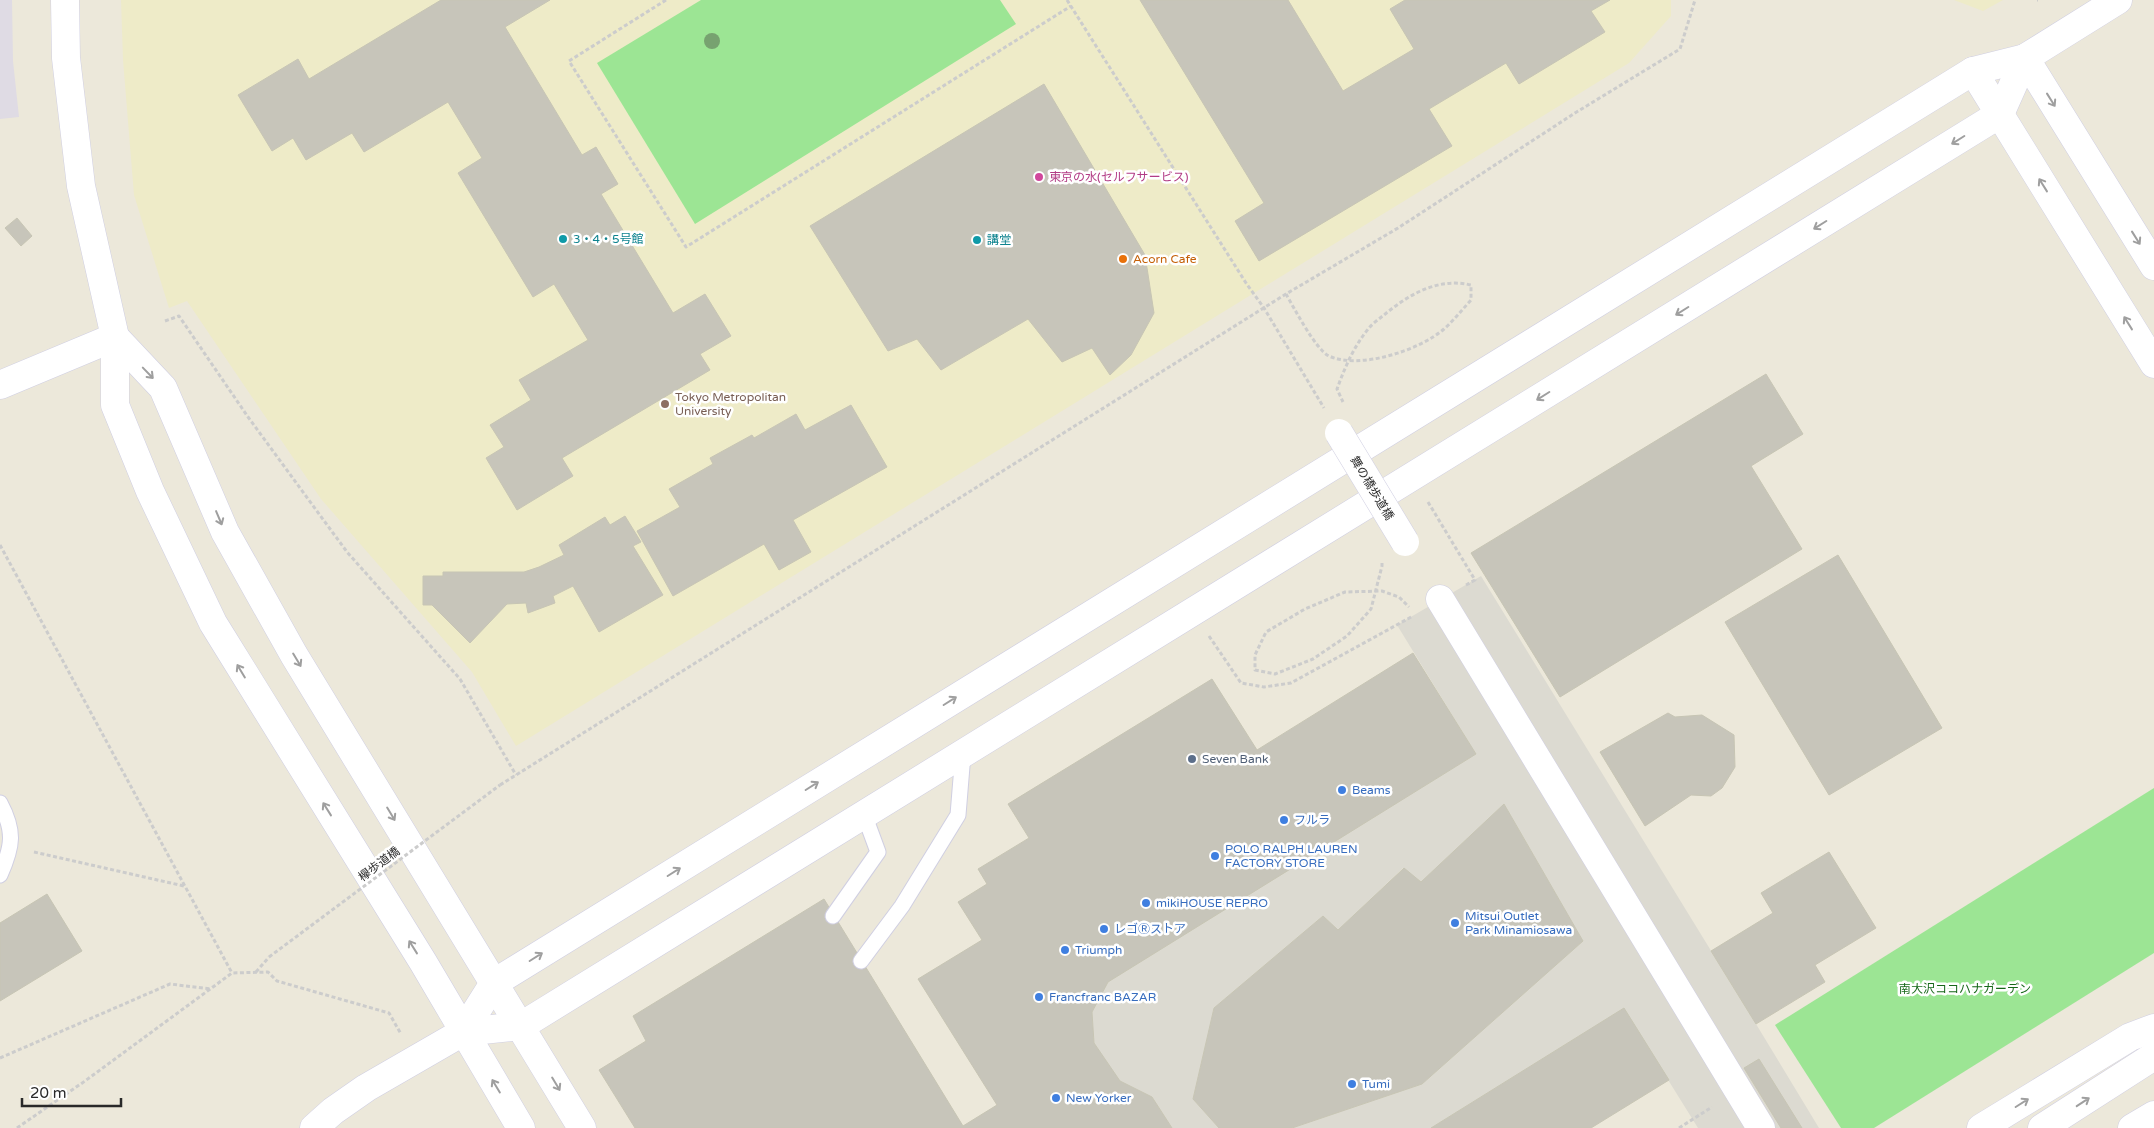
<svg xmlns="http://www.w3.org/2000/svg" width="2154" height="1128" viewBox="0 0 2154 1128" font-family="'Varela Round','Noto Sans JP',sans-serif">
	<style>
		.industrial { fill: #dfdbe4 }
		.education { fill: #eeebc8 }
		.green { fill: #9ce594 }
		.plaza { fill: #dcdad1 }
		.building { fill: #c7c5ba; stroke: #c7c5b4 }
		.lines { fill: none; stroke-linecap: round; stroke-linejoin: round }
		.lane-casing { stroke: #d0cfe2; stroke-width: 17 }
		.street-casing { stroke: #d0cfe2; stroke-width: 29 }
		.secondary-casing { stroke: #d0cfe2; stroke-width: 29 }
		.path { stroke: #ccc; stroke-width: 3; stroke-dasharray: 4 2.5; stroke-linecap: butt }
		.lane { stroke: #fff; stroke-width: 15 }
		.street { stroke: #fff; stroke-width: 28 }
		.secondary { stroke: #fff; stroke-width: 28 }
		.street-bridge-casing { stroke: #d0cfe2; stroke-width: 29; stroke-linecap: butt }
		.path-bridge { stroke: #ccc; stroke-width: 3; stroke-dasharray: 4 2.5; stroke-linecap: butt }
		.street-bridge { stroke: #fff; stroke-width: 28 }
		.tree { fill: #77a270 }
		.oneway { stroke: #9f9f9f }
		.hotel-dot { fill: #d1479c; stroke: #fff; stroke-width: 2 }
		.culture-dot { fill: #0f9aa8; stroke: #fff; stroke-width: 2 }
		.food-dot { fill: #e8710a; stroke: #fff; stroke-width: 2 }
		.education-dot { fill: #8d6e63; stroke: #fff; stroke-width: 2 }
		.service-dot { fill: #5c6f8a; stroke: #fff; stroke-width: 2 }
		.shop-dot { fill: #3f7fe0; stroke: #fff; stroke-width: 2 }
		.labels { text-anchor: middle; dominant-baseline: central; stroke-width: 5; stroke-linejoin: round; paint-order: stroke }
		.hotel-label { font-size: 12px; fill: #b23c85; stroke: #fff; text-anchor: start }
		.culture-label { font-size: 12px; fill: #0d838f; stroke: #fff; text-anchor: start }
		.food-label { font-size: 12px; fill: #c56008; stroke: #fff; text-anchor: start }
		.education-label { font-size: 12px; fill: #785e54; stroke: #fff; text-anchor: start }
		.street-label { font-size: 12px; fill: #292929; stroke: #fff }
		.service-label { font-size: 12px; fill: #4e5e75; stroke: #fff; text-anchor: start }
		.shop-label { font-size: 12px; fill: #366cbe; stroke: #fff; text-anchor: start }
		.park-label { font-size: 12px; fill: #176819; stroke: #fff }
	</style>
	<rect width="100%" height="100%" fill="#ece8da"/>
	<polygon class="industrial" points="0,0 12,0 13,61 19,117 0,119"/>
	<g class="education">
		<polygon points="121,0 1671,0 1671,16 1629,63 516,746 472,672 321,499 187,301 169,308 134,195 123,60"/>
		<polygon points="1954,0 2003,0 1983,11"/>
	</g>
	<g class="green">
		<polygon points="701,0 1000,0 1016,24 695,224 597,63"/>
		<polygon points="2154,788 2154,953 1874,1128 1841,1128 1775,1025"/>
	</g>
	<polygon class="plaza" points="1481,576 1756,1024 1819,1128 1698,1128 1624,1009 1431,1128 1292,1128 1422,1084 1583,941 1504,804 1421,882 1403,868 1338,930 1323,916 1214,1008 1193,1099 1219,1128 1172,1128 1152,1097 1120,1081 1094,1043 1092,1012 1108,981 1476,754 1397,625"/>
	<g class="building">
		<polygon points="441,0 550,0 505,27 582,155 596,147 618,184 601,194 673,313 705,294 731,336 700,354 710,370 562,458 573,476 517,510 486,458 504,447 490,425 531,400 519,380 588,340 554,284 533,297 458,173 482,158 448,102 364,152 352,133 306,160 293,138 272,151 238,95 298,59 309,79"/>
		<polygon points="1140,0 1288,0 1343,91 1414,49 1390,9 1405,0 1610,0 1591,11 1605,32 1519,84 1506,63 1429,109 1452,146 1259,261 1235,221 1264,203"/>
		<polygon points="1044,84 1145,255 1154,313 1131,355 1110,375 1092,348 1062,362 1028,319 941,370 917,339 888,351 810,226"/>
		<polygon points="17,218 32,236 21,246 5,228"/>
		<polygon points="1766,374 1803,434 1751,466 1802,549 1560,697 1471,553"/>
		<polygon points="851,405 887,467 793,520 811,552 779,570 764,544 673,596 637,531 680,507 669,489 713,464 710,458 752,435 754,438 796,414 805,430"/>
		<polygon points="625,516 641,542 633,546 663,595 599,632 573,586 553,596 555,603 528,613 526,603 507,604 470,643 432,605 423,605 423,576 443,576 443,572 524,572 539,567 564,555 559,545 605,517 610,525"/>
		<polygon points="1838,555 1942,728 1829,795 1725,622"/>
		<polygon points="1413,653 1476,754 1108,982 1092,1012 1094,1043 1120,1081 1152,1097 1172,1128 635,1128 599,1070 646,1041 633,1016 824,899 963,1126 997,1105 918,979 982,940 958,902 987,884 978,869 1029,838 1008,804 1212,679 1257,750"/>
		<polygon points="1668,713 1675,717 1702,715 1734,735 1735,767 1722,788 1711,796 1691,795 1645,826 1600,752"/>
		<polygon points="1504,804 1583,941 1422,1084 1292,1128 1219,1128 1193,1099 1214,1008 1323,916 1338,930 1404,868 1421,882"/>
		<polygon points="1829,852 1876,928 1815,965 1825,982 1756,1024 1711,951 1773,913 1761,893"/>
		<polygon points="47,894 82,951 0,1001 0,923"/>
		<polygon points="1624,1008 1669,1080 1591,1128 1431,1128"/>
		<polygon points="1759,1059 1802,1128 1781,1128 1744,1068"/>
	</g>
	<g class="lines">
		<g class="lane-casing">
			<g id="lane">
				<path d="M 0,803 C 15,831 13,846 0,875"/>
				<polyline points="833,916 878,852 864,814"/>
				<polyline points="861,961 902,906 958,815 963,754"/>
			</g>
		</g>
		<g class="street-casing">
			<polyline id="street" points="1440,599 1761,1128"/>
		</g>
		<g class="secondary-casing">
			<g id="secondary">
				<polyline points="65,0 66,58 81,186 115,337 115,405 150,491 213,623 423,962 521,1128"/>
				<polyline points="2025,58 2154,266"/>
				<polyline points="1973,71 2154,364"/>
				<polyline points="115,337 163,388 225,532 294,655 582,1128"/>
				<polyline points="0,385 115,337"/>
				<polyline points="463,1032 494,983 1973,71 2025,58 2118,0"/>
				<polyline points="314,1128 333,1111 366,1088 463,1032 521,1026 2000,114 2025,58"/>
				<polyline points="1981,1128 2130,1037 2154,1028"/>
				<polyline points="2042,1128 2154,1056"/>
				<polyline points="2132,1128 2154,1115"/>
			</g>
		</g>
		<g class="path">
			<polyline points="666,0 569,61 686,247 1071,6"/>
			<polyline points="1067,0 1246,283 1264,308 1324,408"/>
			<polyline points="2037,0 2038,0"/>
			<path d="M 1286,294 C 1294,308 1316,350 1329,356 C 1360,370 1420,350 1444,329 C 1454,320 1462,310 1471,300 L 1471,285 C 1438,277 1408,295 1384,315 C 1379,319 1373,323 1369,328 C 1354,346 1345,367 1337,389 L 1343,402"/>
			<polyline points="165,321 179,316 248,417 347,552 460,679 516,775"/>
			<polyline points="1428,502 1475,580 1466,585"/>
			<polyline points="0,545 232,973"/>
			<polyline points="1382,563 1382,566 1371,609 1347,636 1313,659 1275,674 1255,670 1255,655 1266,632 1305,609 1345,592 1382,591 1399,597 1409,607"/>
			<polyline points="1209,636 1241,683 1264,687 1291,683 1413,616"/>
			<polyline points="500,785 1286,294 1398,228 1575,113 1680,49 1695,0"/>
			<polyline points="34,852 184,886"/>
			<polyline points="256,972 269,957"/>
			<polyline points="0,1058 170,984 211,989"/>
			<polyline points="17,1128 85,1081 232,973 268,972 277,981 389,1013 401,1034"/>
			<polyline points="1679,1128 1712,1107"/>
		</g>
		<use href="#lane" class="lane"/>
		<use href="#street" class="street"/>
		<use href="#secondary" class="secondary"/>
		<g class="street-bridge-casing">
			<polyline id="street-bridge" points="1339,433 1405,542"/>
		</g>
		<polyline class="path-bridge" points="269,957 500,785"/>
		<use href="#street-bridge" class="street-bridge"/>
	</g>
	<circle class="tree" cx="712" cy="41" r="8"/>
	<defs><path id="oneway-shaft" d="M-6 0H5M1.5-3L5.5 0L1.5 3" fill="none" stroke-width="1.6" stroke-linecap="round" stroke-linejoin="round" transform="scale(1.25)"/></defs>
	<g class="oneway">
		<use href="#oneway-shaft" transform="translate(2051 100) rotate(58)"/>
		<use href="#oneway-shaft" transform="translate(1958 140) rotate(148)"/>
		<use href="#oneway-shaft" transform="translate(2043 185) rotate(-122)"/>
		<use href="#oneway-shaft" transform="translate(1820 225) rotate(148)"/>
		<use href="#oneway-shaft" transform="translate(2136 238) rotate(58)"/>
		<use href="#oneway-shaft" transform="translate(1682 311) rotate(148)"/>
		<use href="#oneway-shaft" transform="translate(2128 323) rotate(-122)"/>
		<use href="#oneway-shaft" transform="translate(148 373) rotate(46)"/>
		<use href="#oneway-shaft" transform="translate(1543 396) rotate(148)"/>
		<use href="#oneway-shaft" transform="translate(219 518) rotate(67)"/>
		<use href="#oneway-shaft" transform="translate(297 660) rotate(59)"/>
		<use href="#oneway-shaft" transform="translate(241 671) rotate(-121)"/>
		<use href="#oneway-shaft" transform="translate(950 701) rotate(-32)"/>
		<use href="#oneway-shaft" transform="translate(812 786) rotate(-32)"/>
		<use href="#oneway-shaft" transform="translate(327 809) rotate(-122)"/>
		<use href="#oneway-shaft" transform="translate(391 814) rotate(59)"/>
		<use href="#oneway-shaft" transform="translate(674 872) rotate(-32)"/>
		<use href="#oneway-shaft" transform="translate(413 947) rotate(-122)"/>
		<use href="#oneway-shaft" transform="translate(536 957) rotate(-32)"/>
		<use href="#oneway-shaft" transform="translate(556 1084) rotate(59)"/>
		<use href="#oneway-shaft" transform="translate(496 1086) rotate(-121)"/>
		<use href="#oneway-shaft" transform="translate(2083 1102) rotate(-33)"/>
		<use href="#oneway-shaft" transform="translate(2022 1103) rotate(-32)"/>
	</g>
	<circle class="hotel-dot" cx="1039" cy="177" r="5"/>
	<g class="culture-dot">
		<circle cx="563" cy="239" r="5"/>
		<circle cx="977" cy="240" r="5"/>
	</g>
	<circle class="food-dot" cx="1123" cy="259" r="5"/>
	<circle class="education-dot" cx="665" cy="404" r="5"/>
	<circle class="service-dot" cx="1192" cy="759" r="5"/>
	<g class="shop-dot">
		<circle cx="1342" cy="790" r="5"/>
		<circle cx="1284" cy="820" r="5"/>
		<circle cx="1215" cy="856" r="5"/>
		<circle cx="1146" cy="903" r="5"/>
		<circle cx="1455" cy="923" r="5"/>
		<circle cx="1104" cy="929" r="5"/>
		<circle cx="1065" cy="950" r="5"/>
		<circle cx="1039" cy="997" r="5"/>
		<circle cx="1352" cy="1084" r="5"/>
		<circle cx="1056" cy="1098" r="5"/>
	</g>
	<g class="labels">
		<g class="hotel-label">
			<text x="1049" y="177">東京の水(セルフサービス)</text>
		</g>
		<g class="culture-label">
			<text x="573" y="239">3・4・5号館</text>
			<text x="987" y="240">講堂</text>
		</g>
		<g class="food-label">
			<text x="1133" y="259">Acorn Cafe</text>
		</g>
		<g class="education-label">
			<text x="675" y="397">Tokyo Metropolitan<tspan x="675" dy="14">University</tspan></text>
		</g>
		<g class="street-label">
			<text transform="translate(1372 488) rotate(59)">舞の橋歩道橋</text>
			<text transform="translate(379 864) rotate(-37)">欅歩道橋</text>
		</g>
		<g class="service-label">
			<text x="1202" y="759">Seven Bank</text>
		</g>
		<g class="shop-label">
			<text x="1352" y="790">Beams</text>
			<text x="1294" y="820">フルラ</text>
			<text x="1225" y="849">POLO RALPH LAUREN<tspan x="1225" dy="14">FACTORY STORE</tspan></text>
			<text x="1156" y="903">mikiHOUSE REPRO</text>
			<text x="1465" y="916">Mitsui Outlet<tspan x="1465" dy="14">Park Minamiosawa</tspan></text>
			<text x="1114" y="929">レゴⓇストア</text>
			<text x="1075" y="950">Triumph</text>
			<text x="1049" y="997">Francfranc BAZAR</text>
			<text x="1362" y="1084">Tumi</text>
			<text x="1066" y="1098">New Yorker</text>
		</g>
		<g class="park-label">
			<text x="1965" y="989">南大沢ココハナガーデン</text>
		</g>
	</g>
	<path d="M22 1098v8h99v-8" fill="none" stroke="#292929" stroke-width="2.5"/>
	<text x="30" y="1098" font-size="15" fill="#292929" stroke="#ffffff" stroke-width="4" paint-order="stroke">20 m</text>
</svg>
